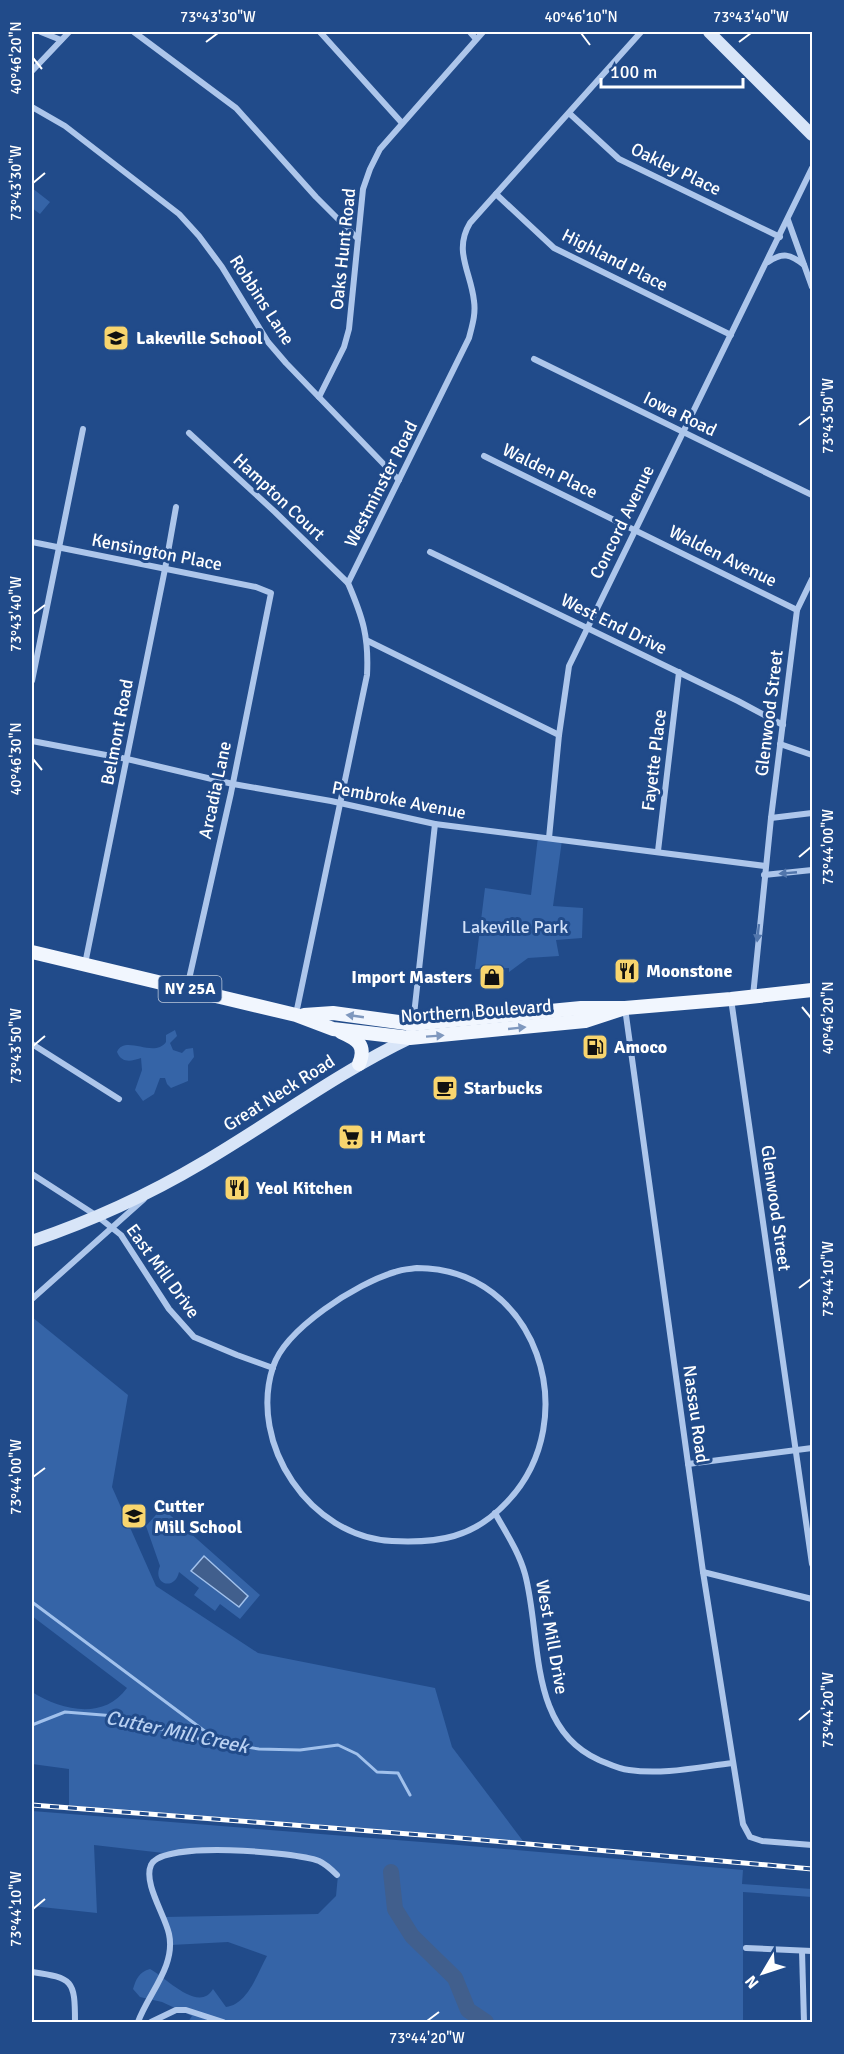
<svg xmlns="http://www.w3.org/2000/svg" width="844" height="2054" viewBox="0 0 844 2054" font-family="Signika,sans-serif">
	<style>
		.green { fill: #3564a7 }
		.water { fill: #415f8d; stroke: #a1c1ec; stroke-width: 1.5 }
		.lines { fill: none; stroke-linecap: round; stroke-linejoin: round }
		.stream { stroke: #a1c1ec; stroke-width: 3 }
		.river { stroke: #415f8d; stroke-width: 16 }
		.street { stroke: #adc6eb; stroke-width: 6 }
		.secondary { stroke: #d8e5f8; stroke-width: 12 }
		.primary { stroke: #f1f6fe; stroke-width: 14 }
		.rail-casing { stroke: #fff; stroke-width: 5 }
		.rail { stroke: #214b8a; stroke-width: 3; stroke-dasharray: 9; stroke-linecap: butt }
		.oneway { fill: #5276ac }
		.oneway2 { fill: #7f98be }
		.ticks { fill: none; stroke: #fff; stroke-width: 2 }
		.labels { text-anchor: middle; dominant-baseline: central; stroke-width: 6; stroke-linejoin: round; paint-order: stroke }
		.shield { fill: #214b8a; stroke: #bcc9dc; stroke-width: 1.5 }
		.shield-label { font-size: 16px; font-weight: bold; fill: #fff }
		.street-label { font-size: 18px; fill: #fff; stroke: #214b8a }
		.poi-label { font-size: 18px; font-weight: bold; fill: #fff; stroke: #214b8a; text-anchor: start }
		.park-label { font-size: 18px; fill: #d2e1f8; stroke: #214b8a }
		.water-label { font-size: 20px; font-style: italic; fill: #b9d1f2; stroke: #214b8a }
		.neatline { fill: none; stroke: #fff; stroke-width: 2 }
		.ticks-label { font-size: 15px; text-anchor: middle; fill: #fff }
	</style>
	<rect width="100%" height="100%" fill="#214b8a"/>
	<g class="green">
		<polygon points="32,188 50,202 40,214 32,208"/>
		<polygon points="538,837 562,840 553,906 583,908 582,938 556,940 559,956 528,958 509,972 509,968 475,969 485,888 531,895"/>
		<path d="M 175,1030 L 177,1036 L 170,1043 L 173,1050 L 182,1053 L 186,1049 L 193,1048 L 194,1057 L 188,1065 L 188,1081 L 171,1088 L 167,1084 L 165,1078 L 160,1078 L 154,1094 L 143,1101 L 135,1090 L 142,1070 L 141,1058 C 132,1061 122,1064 117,1052 C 125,1034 154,1059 166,1042 L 166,1035 Z"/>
		<path d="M 32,1317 L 128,1395 L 112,1487 L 156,1586 L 258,1653 L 435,1688 L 452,1747 L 526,1845 L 69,1808 L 69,1769 L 32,1764 L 32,1692 C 61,1710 103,1721 127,1688 L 32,1616 Z"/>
		<path d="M 162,1508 L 260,1595 L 240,1619 L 220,1604 L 215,1611 L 194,1595 L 199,1588 L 179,1572 C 175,1591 152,1585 160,1566 L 146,1526 Z"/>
		<path d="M 32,1811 L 447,1844 L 743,1870 L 742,1884 L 812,1889 L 812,1897 L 743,1892 L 743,2022 L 188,2022 L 192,2016 L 162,2002 L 140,1997 L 133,1989 C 136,1979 139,1972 150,1969 C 164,1976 199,2014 213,1989 L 226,2007 C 248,2004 257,1974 267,1956 L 228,1942 L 171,1945 L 165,1917 L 318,1914 L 336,1896 L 338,1875 L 321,1861 L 217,1849 L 172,1854 L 94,1845 L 97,1913 L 32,1906 Z"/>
	</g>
	<polygon class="water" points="204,1556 248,1596 239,1607 191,1571"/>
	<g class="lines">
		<g class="stream">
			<polyline points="32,1602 218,1741"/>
			<polyline points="32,1725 65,1712 115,1716 194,1738 259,1749 300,1750 338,1745 357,1754 377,1772 398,1773 410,1795"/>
		</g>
		<polyline class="river" points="391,1872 395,1909 412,1936 455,1978 468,2010 486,2022"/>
		<g class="street">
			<polyline points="41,32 61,40"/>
			<polyline points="134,32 236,108 316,197 358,239"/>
			<polyline points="320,32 402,123"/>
			<polyline points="470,32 476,39"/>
			<polyline points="32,71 69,32"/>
			<polyline points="32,107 65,126 179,214 199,236 222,267 268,342 286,363 399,480"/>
			<polyline points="569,113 619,159 780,237"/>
			<polyline points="496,194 554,248 731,335"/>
			<polyline points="788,220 812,287"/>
			<path d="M 768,262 C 783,252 790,254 804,265"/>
			<polyline points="534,359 812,495"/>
			<polyline points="319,397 344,347 349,329 363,189 370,169 380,149 483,32"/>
			<polyline points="189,433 275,512 348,583"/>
			<polyline points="484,456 797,610"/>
			<polyline points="32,542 256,587 271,593 231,793 187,988"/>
			<polyline points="430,552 738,701 783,725"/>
			<polyline points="368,641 559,735"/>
			<polyline points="32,681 83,429"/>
			<polyline points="32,741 127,759 233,784 331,801 435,824 765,866"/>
			<polyline points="780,744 812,755"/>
			<polyline points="771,818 812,813"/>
			<polyline points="549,838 559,735 569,666 812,168"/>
			<polyline points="658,851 679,672"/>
			<polyline points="764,875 812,870"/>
			<polyline points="85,964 165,569 176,507"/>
			<polyline points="753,996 771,818 797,610 812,579"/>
			<polyline points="731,999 812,1564"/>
			<polyline points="625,1008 703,1572 743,1824 750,1837 762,1841 812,1845"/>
			<path d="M 296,1014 L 367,675 C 369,637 363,618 348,583 L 469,338 C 472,326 476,314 474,301 C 471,272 453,251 470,223 L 641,32"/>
			<polyline points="413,1024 435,824"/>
			<polyline points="32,1044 119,1099"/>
			<polyline points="32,1174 97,1216 121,1235 169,1309 194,1337 237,1355 273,1368"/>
			<path d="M 417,1268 C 537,1268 586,1419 507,1502 C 493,1517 475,1530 454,1536 C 434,1542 413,1542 392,1541 C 310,1537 248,1444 273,1367 C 285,1329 357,1283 395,1272 C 402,1269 410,1269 417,1268 Z"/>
			<polyline points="32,1299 144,1199"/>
			<polyline points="688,1464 812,1448"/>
			<path d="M 495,1513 C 506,1533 519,1552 525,1574 C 542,1637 527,1728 599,1760 C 609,1764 618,1769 629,1770 C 663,1775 699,1767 733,1763"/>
			<polyline points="703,1572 812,1599"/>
			<polyline points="746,1948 812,1951"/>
			<polyline points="802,1951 804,2022"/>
			<path d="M 32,1972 C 73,1978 75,1980 75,2022"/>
			<path d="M 138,2022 C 148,1994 176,1966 169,1934 C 165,1915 143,1883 151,1865 C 162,1840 295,1852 319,1861 C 326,1864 332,1870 337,1875"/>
			<polyline points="151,2022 176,2010 186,2010 223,2022"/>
		</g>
		<g class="secondary">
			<polyline points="709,32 812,135"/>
			<path d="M 32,1241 C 91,1221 148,1195 202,1163 C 272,1122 337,1073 410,1038 L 411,1034"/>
		</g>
		<g class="primary">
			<polyline points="32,952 296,1015 333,1029 410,1038 585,1021 625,1008"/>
			<polyline points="304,1015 333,1013 413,1024 581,1008 625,1008 731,999 812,990"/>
			<path d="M 341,1032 C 357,1039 367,1045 359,1064"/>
		</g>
		<g class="rail-casing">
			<polyline id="rail" points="32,1805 448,1837 812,1869"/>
		</g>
		<use href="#rail" class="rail"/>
	</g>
	<defs><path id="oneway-solid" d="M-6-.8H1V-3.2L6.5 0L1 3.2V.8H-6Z" transform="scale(1.5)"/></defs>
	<g class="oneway">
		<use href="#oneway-solid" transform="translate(788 873) rotate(175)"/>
		<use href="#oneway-solid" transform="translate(758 933) rotate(96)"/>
	</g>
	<g class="oneway2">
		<use href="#oneway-solid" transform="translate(355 1016) rotate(-172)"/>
		<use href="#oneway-solid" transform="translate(517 1028) rotate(-6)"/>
		<use href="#oneway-solid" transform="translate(435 1036) rotate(-4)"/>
	</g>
	<path class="ticks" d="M 581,33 L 590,45M 206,42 L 218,33M 739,42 L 751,33M 33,58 L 42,69M 33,183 L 45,173M 799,425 L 811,416M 33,614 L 45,605M 33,759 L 42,770M 799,857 L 811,847M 802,1007 L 811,1018M 33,1046 L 45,1036M 799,1288 L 811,1279M 33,1477 L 45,1468M 799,1720 L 811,1710M 33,1909 L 45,1899M 427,2021 L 439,2012"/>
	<defs>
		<g id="school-square" transform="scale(1.35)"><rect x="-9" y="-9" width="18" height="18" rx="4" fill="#f8d56e" stroke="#214b8a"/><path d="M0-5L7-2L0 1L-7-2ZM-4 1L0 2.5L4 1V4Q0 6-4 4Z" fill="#111"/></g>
		<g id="restaurant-square" transform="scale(1.35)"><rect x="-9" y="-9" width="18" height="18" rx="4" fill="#f8d56e" stroke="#214b8a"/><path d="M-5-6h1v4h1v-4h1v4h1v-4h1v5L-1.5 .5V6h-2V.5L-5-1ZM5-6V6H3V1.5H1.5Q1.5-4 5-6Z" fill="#111"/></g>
		<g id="shop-square" transform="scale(1.35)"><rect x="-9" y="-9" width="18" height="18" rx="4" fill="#f8d56e" stroke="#214b8a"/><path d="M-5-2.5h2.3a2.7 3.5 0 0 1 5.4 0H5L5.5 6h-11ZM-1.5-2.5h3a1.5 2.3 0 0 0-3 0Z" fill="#111"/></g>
		<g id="fuel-square" transform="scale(1.35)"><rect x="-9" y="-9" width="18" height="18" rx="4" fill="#f8d56e" stroke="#214b8a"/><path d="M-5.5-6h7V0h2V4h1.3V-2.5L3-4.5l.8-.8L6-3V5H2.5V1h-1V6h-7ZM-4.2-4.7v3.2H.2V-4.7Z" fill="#111"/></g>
		<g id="cafe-square" transform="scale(1.35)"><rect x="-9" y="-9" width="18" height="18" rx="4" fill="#f8d56e" stroke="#214b8a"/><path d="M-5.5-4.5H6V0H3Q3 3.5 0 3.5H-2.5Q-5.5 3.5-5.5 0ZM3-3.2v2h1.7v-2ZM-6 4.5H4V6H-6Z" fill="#111"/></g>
		<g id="supermarket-square" transform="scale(1.35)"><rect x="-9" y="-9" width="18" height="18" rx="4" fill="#f8d56e" stroke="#214b8a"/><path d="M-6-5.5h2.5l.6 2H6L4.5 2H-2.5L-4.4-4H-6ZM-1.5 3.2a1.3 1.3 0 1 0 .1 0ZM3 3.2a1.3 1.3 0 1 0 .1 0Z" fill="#111"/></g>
	</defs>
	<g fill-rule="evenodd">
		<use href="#school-square" x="116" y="338"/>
		<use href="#restaurant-square" x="627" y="971"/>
		<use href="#shop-square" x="492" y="977"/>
		<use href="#fuel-square" x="595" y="1047"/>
		<use href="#cafe-square" x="445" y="1088"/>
		<use href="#supermarket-square" x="351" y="1137"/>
		<use href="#restaurant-square" x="237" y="1188"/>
		<use href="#school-square" x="134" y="1516"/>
	</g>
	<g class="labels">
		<rect class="shield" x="158.5" y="976" width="63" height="26" rx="4.5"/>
		<g class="shield-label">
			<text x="190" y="989">NY 25A</text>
		</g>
		<g class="street-label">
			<text transform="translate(676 169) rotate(26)">Oakley Place</text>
			<text transform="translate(343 249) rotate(-84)">Oaks Hunt Road</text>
			<text transform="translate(615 260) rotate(27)">Highland Place</text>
			<text transform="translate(262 300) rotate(57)">Robbins Lane</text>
			<text transform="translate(680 414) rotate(26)">Iowa Road</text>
			<text transform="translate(550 471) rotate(26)">Walden Place</text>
			<text transform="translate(381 484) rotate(-63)">Westminster Road</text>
			<text transform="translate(279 497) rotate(43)">Hampton Court</text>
			<text transform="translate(622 522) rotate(-64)">Concord Avenue</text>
			<text transform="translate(157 552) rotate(11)">Kensington Place</text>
			<text transform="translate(723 556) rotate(26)">Walden Avenue</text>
			<text transform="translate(614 624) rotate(26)">West End Drive</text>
			<text transform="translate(769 713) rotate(-83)">Glenwood Street</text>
			<text transform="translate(117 732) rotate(-79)">Belmont Road</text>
			<text transform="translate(654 760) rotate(-83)">Fayette Place</text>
			<text transform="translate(215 790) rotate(-78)">Arcadia Lane</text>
			<text transform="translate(399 800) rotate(11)">Pembroke Avenue</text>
			<text transform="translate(476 1011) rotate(-4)">Northern Boulevard</text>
			<text transform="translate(279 1093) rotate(-32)">Great Neck Road</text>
			<text transform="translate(776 1208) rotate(82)">Glenwood Street</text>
			<text transform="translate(163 1271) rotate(54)">East Mill Drive</text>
			<text transform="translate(696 1414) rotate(82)">Nassau Road</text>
			<text transform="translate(552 1637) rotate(80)">West Mill Drive</text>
		</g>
		<g class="poi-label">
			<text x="136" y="338">Lakeville School</text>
			<text x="646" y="971">Moonstone</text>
			<text x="472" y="977" text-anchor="end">Import Masters</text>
			<text x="614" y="1047">Amoco</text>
			<text x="464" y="1088">Starbucks</text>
			<text x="370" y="1137">H Mart</text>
			<text x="256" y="1188">Yeol Kitchen</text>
			<text x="154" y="1506">Cutter<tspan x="154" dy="21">Mill School</tspan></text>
		</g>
		<g class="park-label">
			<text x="515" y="927">Lakeville Park</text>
		</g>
		<g class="water-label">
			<text transform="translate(177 1732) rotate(12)">Cutter Mill Creek</text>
		</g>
	</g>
	<rect width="844" height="2054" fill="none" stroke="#214b8a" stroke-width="66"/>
	<g transform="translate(763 1973) rotate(231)" stroke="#214b8a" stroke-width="4.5" paint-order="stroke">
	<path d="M0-4.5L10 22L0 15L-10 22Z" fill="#ffffff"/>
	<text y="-9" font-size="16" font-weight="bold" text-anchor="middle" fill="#ffffff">N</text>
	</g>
	<path d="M601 78v9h142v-9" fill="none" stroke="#ffffff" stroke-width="3"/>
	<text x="610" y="78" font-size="18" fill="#ffffff" stroke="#214b8a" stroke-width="4.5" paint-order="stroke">100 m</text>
	<rect x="33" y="33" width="778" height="1988" class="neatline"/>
	<g class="ticks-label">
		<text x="218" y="22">73°43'30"W</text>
		<text x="581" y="22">40°46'10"N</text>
		<text x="751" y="22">73°43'40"W</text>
		<text transform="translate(16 58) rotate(-90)" y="5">40°46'20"N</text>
		<text transform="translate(16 183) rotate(-90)" y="5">73°43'30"W</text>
		<text transform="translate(828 416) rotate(-90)" y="5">73°43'50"W</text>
		<text transform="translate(16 614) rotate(-90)" y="5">73°43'40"W</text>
		<text transform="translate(16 759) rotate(-90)" y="5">40°46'30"N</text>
		<text transform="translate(828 847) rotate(-90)" y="5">73°44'00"W</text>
		<text transform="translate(828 1018) rotate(-90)" y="5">40°46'20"N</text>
		<text transform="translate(16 1046) rotate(-90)" y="5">73°43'50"W</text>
		<text transform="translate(828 1279) rotate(-90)" y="5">73°44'10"W</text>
		<text transform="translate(16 1477) rotate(-90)" y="5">73°44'00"W</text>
		<text transform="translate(828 1710) rotate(-90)" y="5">73°44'20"W</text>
		<text transform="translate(16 1909) rotate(-90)" y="5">73°44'10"W</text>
		<text x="427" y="2043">73°44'20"W</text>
	</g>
</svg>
